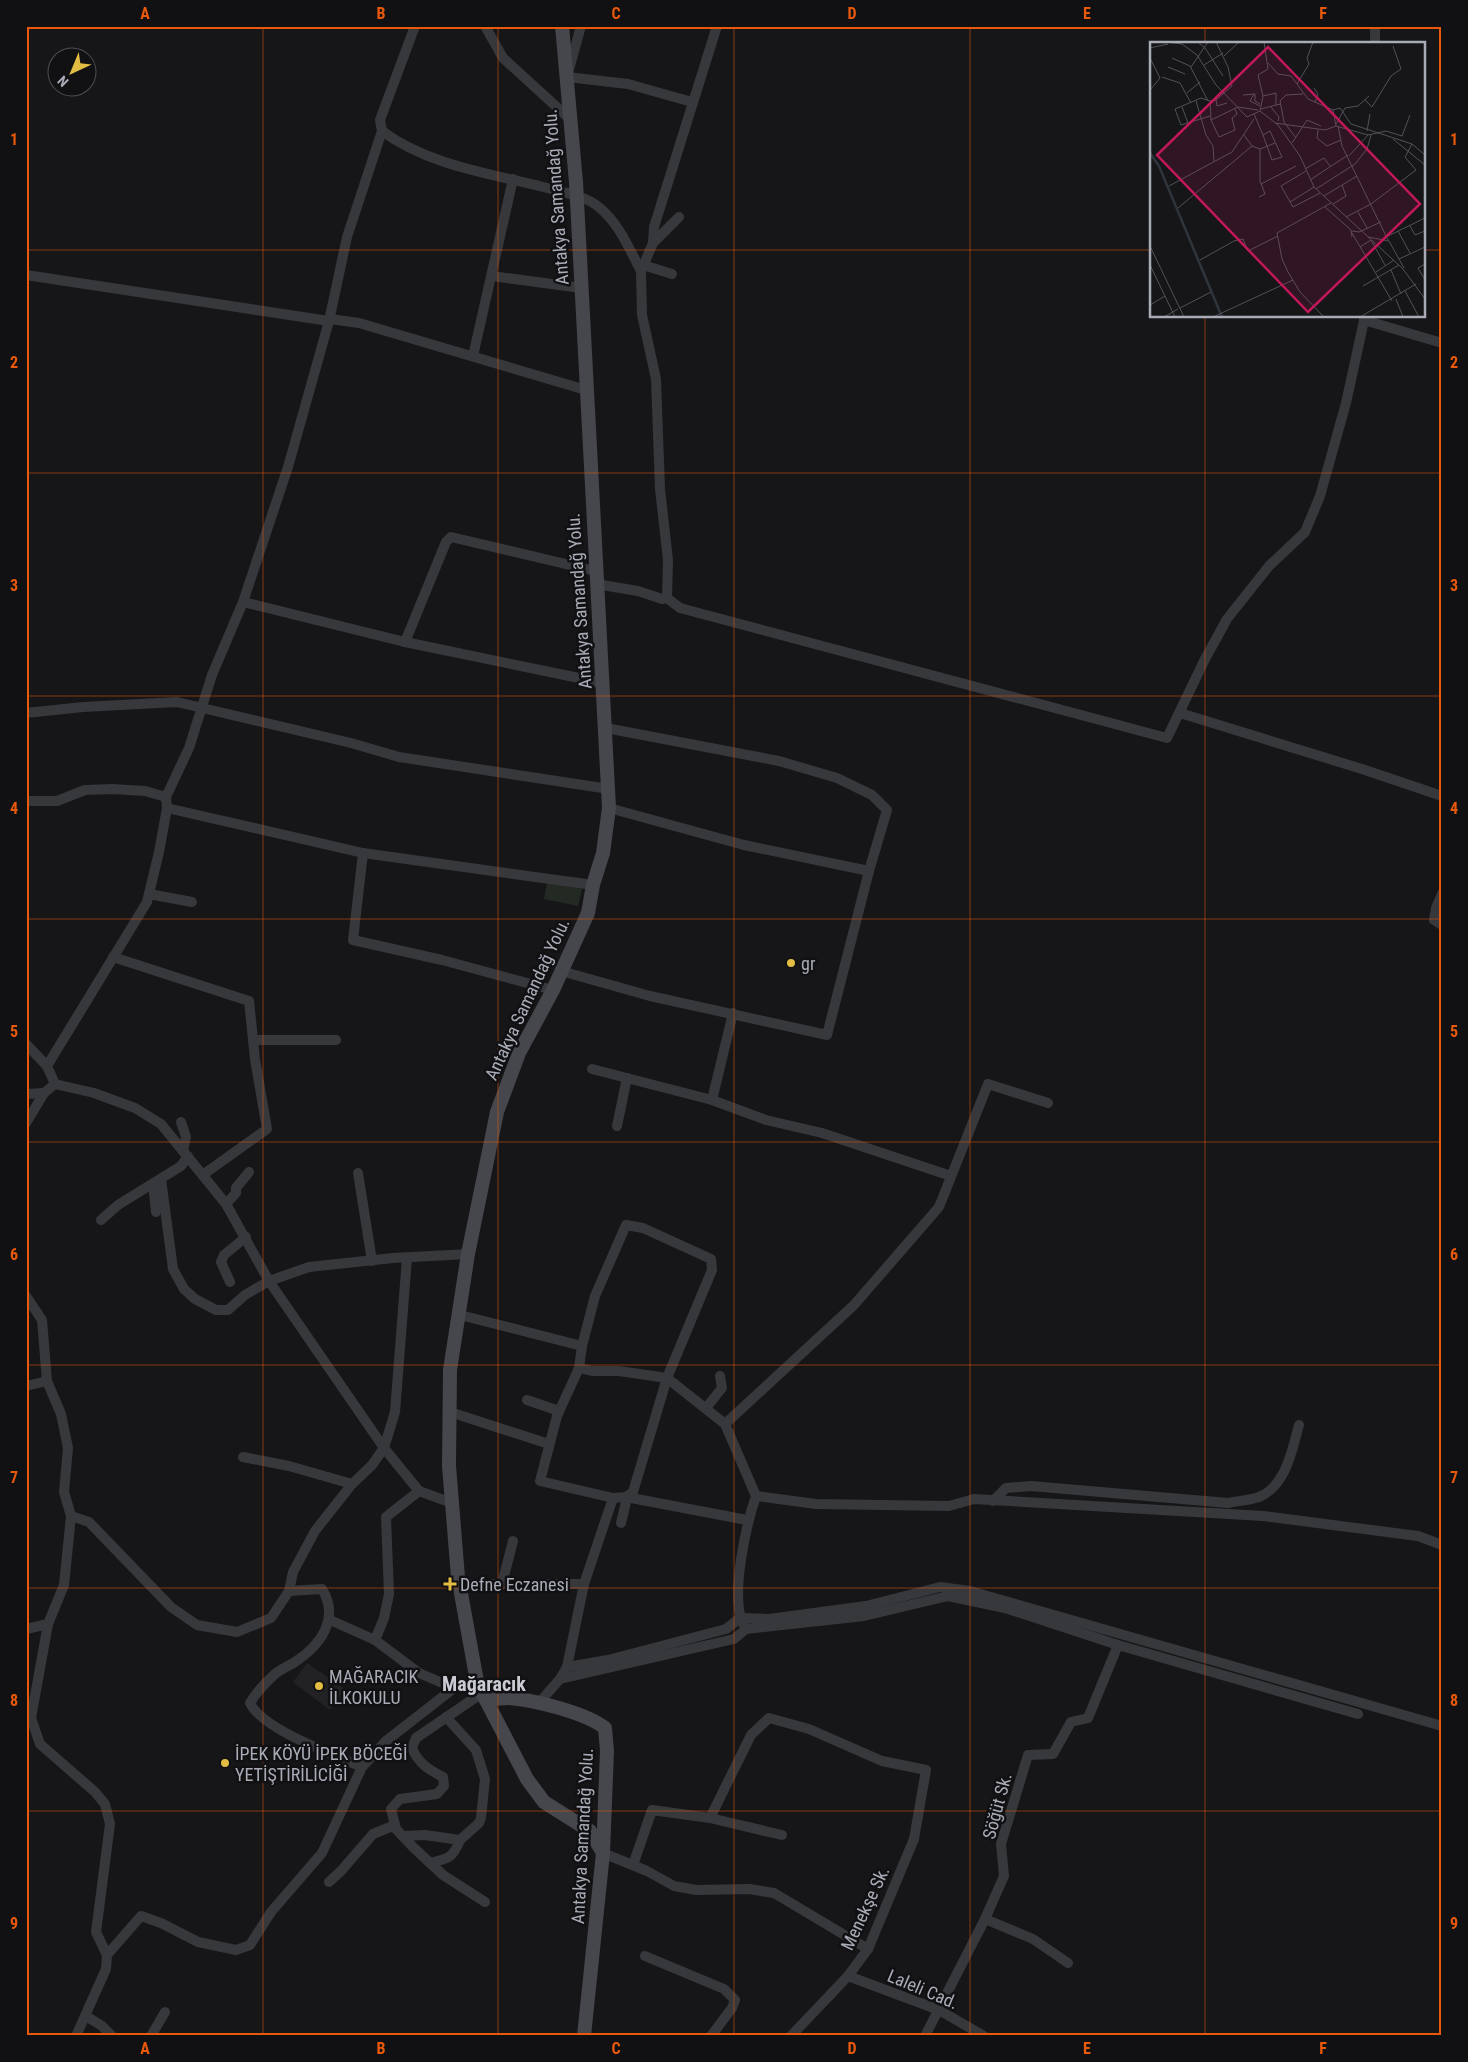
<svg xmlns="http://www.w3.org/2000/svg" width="1468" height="2062" viewBox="0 0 1468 2062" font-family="'Roboto Condensed',sans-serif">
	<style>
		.built { fill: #222225 }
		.green { fill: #232a24 }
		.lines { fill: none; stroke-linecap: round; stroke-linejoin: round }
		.street { stroke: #37383c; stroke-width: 10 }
		.secondary { stroke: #46474c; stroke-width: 14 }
		.grid { fill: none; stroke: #e8590c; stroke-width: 1; stroke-opacity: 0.55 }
		.poi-dot { fill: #e3bd43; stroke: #111113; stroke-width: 2 }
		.labels { text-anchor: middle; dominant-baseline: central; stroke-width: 5; stroke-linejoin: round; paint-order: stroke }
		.street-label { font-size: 18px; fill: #a9acb7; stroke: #111113 }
		.poi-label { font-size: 18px; fill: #a9acb7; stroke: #111113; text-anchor: start }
		.quarter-label { font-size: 20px; font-weight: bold; fill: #cacbd3; stroke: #111113 }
		.inset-river { fill: none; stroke: #2f353d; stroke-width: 2.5 }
		.inset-road { fill: none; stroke: #515258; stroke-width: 1 }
		.view { fill: #c2185b; fill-opacity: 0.15; stroke: #c2185b; stroke-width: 2.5 }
		.inset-edge { fill: none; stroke: #a9acb7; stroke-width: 2.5 }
		.neatline { fill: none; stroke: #e8590c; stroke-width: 2 }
		.grid-label { font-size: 16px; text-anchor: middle; font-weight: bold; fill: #e8590c }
	</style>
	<rect width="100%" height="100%" fill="#161618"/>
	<polygon class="built" points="307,1663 345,1689 330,1710 293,1682"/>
	<polygon class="green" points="547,882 582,889 578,906 544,899"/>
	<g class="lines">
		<g class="street">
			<polyline points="485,26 503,58 572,121"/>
			<polyline points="581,26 567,77 628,84 692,102"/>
			<polyline points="1375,26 1375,44"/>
			<path d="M 382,131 C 428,165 488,173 543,187 C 561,192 585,195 600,208 C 620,225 629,249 641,271"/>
			<polyline points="653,243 654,227 717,26"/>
			<polyline points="643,265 672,274"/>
			<polyline points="26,275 329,321"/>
			<polyline points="492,276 581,288"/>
			<polyline points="330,319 359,323 586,390"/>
			<polyline points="1364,320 1442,343"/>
			<polyline points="473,356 513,179"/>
			<polyline points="596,584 638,591 662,599 667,598 680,608 1167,738 1205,659 1227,619 1269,566 1305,532 1320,496 1346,403 1365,316"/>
			<polyline points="667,598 668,560 660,489 656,379 642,315 641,271 653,243 679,217"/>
			<polyline points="243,602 405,642 603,683"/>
			<polyline points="405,642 446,542 451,537 595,571"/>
			<polyline points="26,713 83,707 177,702 351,743 399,757 609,789"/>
			<polyline points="1180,713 1362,769 1442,796"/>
			<polyline points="26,801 57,801 85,790 112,789 145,791 166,797"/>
			<polyline points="167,808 363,853 593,885"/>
			<polyline points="609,808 744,845 869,871"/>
			<polyline points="363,853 353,940 442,960 553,990"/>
			<polyline points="149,894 192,902"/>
			<polyline points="1442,894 1436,908 1434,920 1442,925"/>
			<polyline points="113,957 249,1001 255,1059 267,1129 204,1174"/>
			<polyline points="561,971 650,996 827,1035 869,871 887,810 872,795 837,778 779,761 606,728"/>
			<polyline points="253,1040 336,1040"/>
			<polyline points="26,1044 47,1066 55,1084 94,1093 135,1108 161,1124 226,1204 269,1281 384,1448 419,1491 452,1503"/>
			<polyline points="47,1066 147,902 159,852 167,808 166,797 189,748 212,675 243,602 288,467 329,321 347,237 382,131 380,120 415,26"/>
			<polyline points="592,1069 712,1100 766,1120 822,1133 951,1176"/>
			<polyline points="26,1094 44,1093"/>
			<polyline points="712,1100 733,1013"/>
			<polyline points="181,1122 186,1137 183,1151"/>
			<polyline points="26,1123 44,1093 55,1084"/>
			<polyline points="617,1126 627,1078"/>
			<polyline points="358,1173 372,1261"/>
			<polyline points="161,1179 173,1269 184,1289 195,1299 216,1310 228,1310 245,1295 269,1281 309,1267 393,1258 468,1254"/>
			<polyline points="226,1204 236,1193 236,1188 249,1172"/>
			<polyline points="156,1212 154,1193 162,1188"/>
			<polyline points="101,1220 118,1205 181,1166 188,1156"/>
			<polyline points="230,1282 221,1262 224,1255 246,1237"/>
			<polyline points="26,1296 42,1320 47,1381 61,1414 68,1448 64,1492 71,1516 64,1585 48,1624 26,1629"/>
			<polyline points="460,1315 582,1346"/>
			<path d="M 579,1368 L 592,1371 L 619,1371 L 667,1378 L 725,1424 L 756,1496 C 746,1525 730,1596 743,1624"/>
			<polyline points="26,1386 47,1381"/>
			<polyline points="527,1400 559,1411"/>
			<polyline points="706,1408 722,1388 720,1376"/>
			<polyline points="450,1412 549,1444"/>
			<polyline points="725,1424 854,1305 939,1207 988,1084 1048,1103"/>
			<polyline points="243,1457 289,1466 352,1484"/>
			<polyline points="756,1496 816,1504 949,1506 974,1499 1263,1516 1418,1536 1442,1545"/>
			<polyline points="626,1497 747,1520"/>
			<path d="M 993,1501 L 1006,1488 L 1031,1486 L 1228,1503 C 1238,1501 1250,1500 1259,1497 C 1286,1486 1292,1450 1299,1425"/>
			<polyline points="71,1516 89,1522 171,1607 197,1625 237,1632 271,1618 289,1591 293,1572 315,1531 352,1484 372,1465 384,1448 395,1412 407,1258"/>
			<polyline points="621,1523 627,1498"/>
			<polyline points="459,1584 584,1584"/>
			<polyline points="502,1584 513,1541"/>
			<path d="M 289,1591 L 322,1589 C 340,1618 321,1645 295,1662 C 289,1666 281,1669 275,1674 C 265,1683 257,1691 250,1703 C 262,1729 334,1755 362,1767"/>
			<polyline points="330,1620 375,1640 419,1673 454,1688"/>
			<polyline points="48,1624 31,1718 40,1744 95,1792 105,1804 110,1824 96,1932 107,1955"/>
			<polyline points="375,1640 384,1618 389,1594 386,1517 419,1491"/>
			<polyline points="567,1667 608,1660 726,1629 740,1618 769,1619 866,1606 940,1587 970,1591 1442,1726"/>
			<polyline points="560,1679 734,1639 746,1629 864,1616 948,1596 1005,1608 1118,1645 1358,1714"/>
			<path d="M 482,1693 L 416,1738 L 412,1748 C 418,1763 429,1770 443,1777 L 444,1786 L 437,1794 L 400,1799 L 391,1809 L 396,1829 L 413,1847 L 443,1875 L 485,1902"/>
			<polyline points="538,1704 560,1679 567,1667 584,1584 613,1498 540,1481 557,1416 579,1368 582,1346 595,1296 626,1225 643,1228 711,1259 712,1270 667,1378 633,1492 626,1497 613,1498"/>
			<polyline points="710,1818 782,1835"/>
			<polyline points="403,1836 425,1835 460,1840 479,1823 481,1818 485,1779 476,1750 446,1717"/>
			<polyline points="603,1853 647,1871 674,1886 696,1890 749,1889 774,1893 868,1949"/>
			<path d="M 430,1863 C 448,1859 453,1858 460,1840"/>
			<polyline points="633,1865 652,1810 710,1818 751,1735 769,1718 809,1729 882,1761 926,1770 914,1839 868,1949 848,1976 791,2036"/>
			<polyline points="329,1882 341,1871 373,1834 395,1825"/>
			<polyline points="985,1919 1033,1939 1068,1963"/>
			<polyline points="645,1956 724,1989 735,2000 732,2008 711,2036"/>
			<polyline points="848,1976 939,2010 984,2036"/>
			<polyline points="86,2016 102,2026 112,2036"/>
			<polyline points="76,2036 106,1969 107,1955 141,1916 161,1923 198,1942 236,1950 250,1945 271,1912 322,1853 362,1767 386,1741 454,1688 478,1687"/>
			<polyline points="151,2036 165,2012"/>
			<polyline points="925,2036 985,1919 1004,1876 1001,1844 1028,1755 1053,1754 1071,1722 1088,1718 1118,1645"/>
		</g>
		<g class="secondary">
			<path d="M 562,26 L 576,182 L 609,808 L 603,853 L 593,885 L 588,913 L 553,990 L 519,1053 L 497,1112 L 468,1254 L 450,1370 L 449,1466 L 458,1577 L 478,1687 L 486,1700 C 494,1699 502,1698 509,1698 C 535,1700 586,1713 605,1728 L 607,1751 L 603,1853 L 584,2036"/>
			<polyline points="486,1700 527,1779 544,1802 590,1831 603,1853"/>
		</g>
	</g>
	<path class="grid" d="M 263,26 L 263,2036M 498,26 L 498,2036M 734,26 L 734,2036M 970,26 L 970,2036M 1205,26 L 1205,44M 26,250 L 1152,250M 1424,250 L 1442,250M 1205,316 L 1205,2036M 26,473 L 1442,473M 26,696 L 1442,696M 26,919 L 1442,919M 26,1142 L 1442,1142M 26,1365 L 1442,1365M 26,1588 L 1442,1588M 26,1811 L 1442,1811"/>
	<g class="poi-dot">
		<circle cx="791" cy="963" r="5"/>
		<path d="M447.5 1576.5h5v5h5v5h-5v5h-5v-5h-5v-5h5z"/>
		<circle cx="319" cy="1686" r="5"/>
		<circle cx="225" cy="1763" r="5"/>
	</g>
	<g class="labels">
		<g class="street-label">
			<text transform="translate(556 197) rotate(-94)">Antakya Samandağ Yolu.</text>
			<text transform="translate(579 601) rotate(-94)">Antakya Samandağ Yolu.</text>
			<text transform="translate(527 999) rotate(-65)">Antakya Samandağ Yolu.</text>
			<text transform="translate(997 1806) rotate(-75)">Söğüt Sk.</text>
			<text transform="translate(582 1836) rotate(-87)">Antakya Samandağ Yolu.</text>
			<text transform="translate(865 1908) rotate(-65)">Menekşe Sk.</text>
			<text transform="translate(923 1989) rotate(23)">Laleli Cad.</text>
		</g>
		<g class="poi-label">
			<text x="801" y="963">gr</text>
			<text x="460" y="1584">Defne Eczanesi</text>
			<text x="329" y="1676">MAĞARACIK<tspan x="329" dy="21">İLKOKULU</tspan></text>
			<text x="235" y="1753">İPEK KÖYÜ İPEK BÖCEĞİ<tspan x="235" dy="21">YETİŞTİRİLİCİĞİ</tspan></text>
		</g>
		<g class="quarter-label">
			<text x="484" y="1684">Mağaracık</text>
		</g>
	</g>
	<g transform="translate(1150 42)">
		<rect width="275" height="275" fill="#161618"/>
		<path class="inset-river" d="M 0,111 L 9,124 L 72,275"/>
		<path class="inset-road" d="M 17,0 L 32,2 L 47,13 L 66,43 L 97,75 L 110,69 L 128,83 L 150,114 L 164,145 L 253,227 L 275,257M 48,0 L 55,6 L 73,34M 163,0 L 157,16 L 159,22 L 147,42 L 158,57 L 183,68 L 186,84M 0,6 L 18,2M 74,14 L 89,0M 0,16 L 10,36 L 0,48M 22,16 L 40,24 L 58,59M 118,21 L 128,32 L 141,34 L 147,42M 54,23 L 73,11M 18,25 L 35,32M 41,25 L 58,0M 12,35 L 30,41 L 41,61M 164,46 L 168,52 L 165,60M 37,51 L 50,40M 104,52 L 100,59 L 110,64M 93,53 L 105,52 L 105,59 L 110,62M 113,54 L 126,51 L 126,63 L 131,62M 66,58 L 67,64 L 77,61M 215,58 L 222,65 L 241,34 L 251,27 L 243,4M 46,59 L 56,93 L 63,104 L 64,119M 60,59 L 61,78 L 69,95 L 85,88 L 82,76 L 87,72 L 85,67M 32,65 L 38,81M 121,65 L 129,75 L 128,79M 111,67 L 126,63M 183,68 L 190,66 L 201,82 L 262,102 L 275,113M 110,69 L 113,54 L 108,33 L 118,27 L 114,0M 104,72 L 113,93 L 120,89 L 132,115 L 122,118 L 113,93M 60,74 L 31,83 L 25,67 L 51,56 L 60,59 L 66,58 L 82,44 L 78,25 L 66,0M 61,78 L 88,65 L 108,68M 125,81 L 175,88 L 186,84 L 218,93 L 236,89 L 252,94 L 260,73M 186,82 L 195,66 L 208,64 L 219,54M 188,84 L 192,104 L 238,198M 168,88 L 167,96 L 177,104 L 191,98M 217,89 L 220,72M 94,93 L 102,104 L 110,107 L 125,101M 146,96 L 134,80 L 130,59 L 136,53 L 153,52M 243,97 L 275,123M 142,101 L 157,78 L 171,84M 199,114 L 218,93M 155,127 L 174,116 L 180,124M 156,129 L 131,144 L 143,165 L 170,151M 160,138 L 198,113M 111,142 L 146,124M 19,144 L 82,110 L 104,77M 166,147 L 205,122 L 217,107 L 221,93M 174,154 L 207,134M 109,155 L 115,152 L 110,139 L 110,107M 140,160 L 164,145M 183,162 L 196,154 L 192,143M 221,162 L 266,128 L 255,115 L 262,102M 175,165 L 201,188 L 202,195M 28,166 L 102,104M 208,170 L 217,186M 196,175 L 221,162M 260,184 L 265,193 L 275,189M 202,189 L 209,190 L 231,180M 248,189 L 260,211M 202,191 L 242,259M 238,194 L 275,176M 218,195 L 239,199 L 254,226M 0,204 L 34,275M 210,205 L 221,198 L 235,223M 249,217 L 275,205M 50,218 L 84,199 L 93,197 L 98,209 L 128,194M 275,222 L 268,226 L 275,238M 0,223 L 25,275M 241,228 L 251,252M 226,230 L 244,218M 213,244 L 249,223M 255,249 L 269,275M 246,257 L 253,275M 0,263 L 15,254M 30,266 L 61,250M 14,275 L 28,267M 63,275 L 143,238M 174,275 L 150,250 L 138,230 L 132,217 L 127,191 L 181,161M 210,275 L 266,242"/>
		<path class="view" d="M 118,5 L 270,162 L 158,270 L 7,113 Z"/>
		<rect width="275" height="275" class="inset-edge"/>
	</g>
	<rect width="1468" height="2062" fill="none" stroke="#111113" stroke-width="55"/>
	<g transform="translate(72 72) rotate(224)"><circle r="24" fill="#111113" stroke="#4e4f55"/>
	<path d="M0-4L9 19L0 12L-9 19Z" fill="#e3bd43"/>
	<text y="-8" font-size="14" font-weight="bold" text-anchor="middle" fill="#a9acb7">N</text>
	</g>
	<rect x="28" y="28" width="1412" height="2006" class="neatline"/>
	<g class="grid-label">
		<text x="145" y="19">A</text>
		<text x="381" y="19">B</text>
		<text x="616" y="19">C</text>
		<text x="852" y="19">D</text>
		<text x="1087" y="19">E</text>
		<text x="1323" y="19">F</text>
		<text x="14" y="145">1</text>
		<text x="1454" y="145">1</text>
		<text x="14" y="368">2</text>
		<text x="1454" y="368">2</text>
		<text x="14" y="591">3</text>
		<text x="1454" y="591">3</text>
		<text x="14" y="814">4</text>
		<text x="1454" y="814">4</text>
		<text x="14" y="1037">5</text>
		<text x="1454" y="1037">5</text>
		<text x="14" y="1260">6</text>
		<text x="1454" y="1260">6</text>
		<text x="14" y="1483">7</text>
		<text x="1454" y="1483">7</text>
		<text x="14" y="1706">8</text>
		<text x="1454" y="1706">8</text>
		<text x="14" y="1929">9</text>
		<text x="1454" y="1929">9</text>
		<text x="145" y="2054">A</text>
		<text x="381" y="2054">B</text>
		<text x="616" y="2054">C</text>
		<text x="852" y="2054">D</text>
		<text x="1087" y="2054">E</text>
		<text x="1323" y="2054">F</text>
	</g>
</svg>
